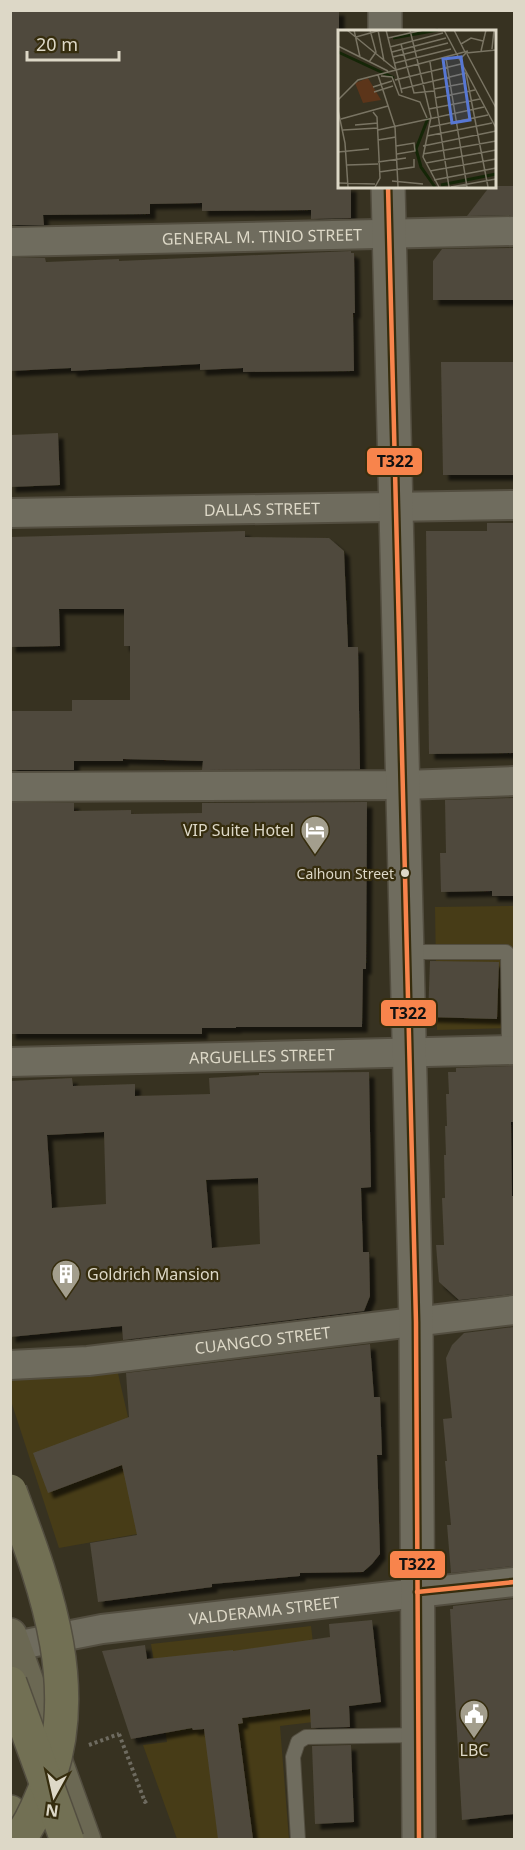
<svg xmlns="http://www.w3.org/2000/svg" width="525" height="1850" viewBox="0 0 525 1850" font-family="'Noto Sans',sans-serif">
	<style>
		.built { fill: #473c17 }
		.building { fill: #4f493c; fill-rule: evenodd; filter: url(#shadow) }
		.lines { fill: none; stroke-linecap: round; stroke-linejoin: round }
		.lane-casing { stroke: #534e40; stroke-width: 16 }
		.street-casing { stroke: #534e40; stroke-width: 32 }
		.secondary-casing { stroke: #534e40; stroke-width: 36 }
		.primary-casing { stroke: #534e40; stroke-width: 36 }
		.highway-casing { stroke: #534e40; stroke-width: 36 }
		.path { stroke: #6e6b60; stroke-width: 4; stroke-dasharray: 3 3; stroke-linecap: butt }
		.lane { stroke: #6f6c5e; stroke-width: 14 }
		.street { stroke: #6f6c5e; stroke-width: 28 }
		.secondary { stroke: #6f6c5e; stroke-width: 33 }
		.primary { stroke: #6b6853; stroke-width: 33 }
		.highway { stroke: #727054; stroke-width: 33 }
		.highway-bridge-casing { stroke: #534e40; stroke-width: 36; stroke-linecap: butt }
		.path-bridge { stroke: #6e6b60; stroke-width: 4; stroke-dasharray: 3 3; stroke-linecap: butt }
		.highway-bridge { stroke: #727054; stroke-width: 33 }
		.bus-1-casing { stroke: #362d0e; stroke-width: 9 }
		.bus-1 { stroke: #f8844c; stroke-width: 4.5 }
		.bus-dot { fill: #ddd8c7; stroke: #362d0e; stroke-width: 2 }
		.labels { text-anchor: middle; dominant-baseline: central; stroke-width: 4.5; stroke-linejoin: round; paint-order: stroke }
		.bus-label { font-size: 14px; fill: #ddd8c7; stroke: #362d0e; text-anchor: end }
		.street-label { font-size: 16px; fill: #ddd8c7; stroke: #362d0e }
		.poi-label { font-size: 16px; fill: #ddd8c7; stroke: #362d0e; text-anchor: end }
		.inset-river { fill: none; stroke: #152607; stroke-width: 3 }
		.inset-road { fill: none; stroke: #797463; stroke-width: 1.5 }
		.view { fill: #5777d3; fill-opacity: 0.15; stroke: #5777d3; stroke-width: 3 }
		.inset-edge { fill: none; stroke: #ddd8c7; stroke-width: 3 }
		.line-badge { stroke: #362d0e; stroke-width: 2 }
		.pale-badge-label { font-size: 16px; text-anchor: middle; font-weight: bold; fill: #111 }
	</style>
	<defs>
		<filter id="shadow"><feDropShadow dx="5.5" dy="5.5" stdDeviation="1.5" flood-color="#0009"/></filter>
	</defs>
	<rect width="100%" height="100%" fill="#373221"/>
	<g class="built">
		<polygon points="514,906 514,1028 437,1030 435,907"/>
		<polygon points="117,1369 154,1531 59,1548 11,1401 10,1378"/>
		<polygon points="311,1626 322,1721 280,1726 289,1839 177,1839 143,1745 167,1742 151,1644"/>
	</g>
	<g class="building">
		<polygon points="10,10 339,10 339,186 351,186 351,218 311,219 311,210 202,211 202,203 150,204 150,214 43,215 44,225 10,225"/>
		<polygon points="490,186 514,186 514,215 467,216"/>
		<polygon points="514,248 514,300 433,300 433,261 442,249"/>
		<polygon points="351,251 351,253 354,253 355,313 353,313 354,371 243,372 243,368 200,370 200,364 71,371 71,368 10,371 10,258 45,258 46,262 119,259 119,261"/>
		<polygon points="441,362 514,362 514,475 443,475"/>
		<polygon points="58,433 60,485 10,487 10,435"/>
		<polygon points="487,523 514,523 514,753 429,754 426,531 487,531"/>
		<polygon points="245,531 245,537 329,538 344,551 348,647 358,647 360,769 202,770 203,761 123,759 123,761 74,761 74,770 11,770 12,711 72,711 72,700 130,700 130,646 124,646 124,609 59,609 60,646 10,647 10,537"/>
		<polygon points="514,798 514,896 492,896 492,891 441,892 440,853 446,853 445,800"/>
		<polygon points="367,802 366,969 363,969 362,1027 236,1027 236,1028 202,1028 202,1034 10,1034 11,803 74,803 74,811 131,810 131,814 202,813 202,803"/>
		<polygon points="430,961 499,962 497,1019 428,1017"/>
		<polygon points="514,1066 514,1122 511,1122 512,1196 514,1196 514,1294 459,1300 439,1282 436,1245 444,1245 442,1198 445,1198 444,1155 446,1155 445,1126 447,1126 446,1094 449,1094 448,1072 456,1072 456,1068"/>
		<path d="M 369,1072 L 371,1187 L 361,1188 L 363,1252 L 369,1252 L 370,1296 L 364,1311 L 123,1340 L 122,1326 L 10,1337 L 10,1081 L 72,1078 L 73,1086 L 135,1084 L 135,1096 L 210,1094 L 209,1078 L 259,1075 L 259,1073 ZM 104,1132 L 106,1204 L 52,1208 L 47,1135 ZM 258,1178 L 260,1244 L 212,1248 L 206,1180 Z"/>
		<polygon points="514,1327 514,1566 451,1573 447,1525 451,1525 445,1461 447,1461 443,1419 452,1418 446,1358 452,1345 464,1333"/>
		<polygon points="370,1344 374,1397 380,1397 382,1455 377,1455 380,1554 372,1564 363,1572 300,1573 300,1576 212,1584 212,1587 98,1602 90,1543 137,1535 122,1465 48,1493 33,1453 129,1417 126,1373"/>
		<polygon points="514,1599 514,1814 462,1820 450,1609 453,1609 453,1606"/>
		<polygon points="372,1620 381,1702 349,1706 350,1727 311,1728 310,1709 242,1718 243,1723 238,1724 253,1839 218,1839 204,1729 193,1730 192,1728 131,1739 102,1651 145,1645 147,1659 233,1650 233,1651 330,1637 329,1624"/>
		<polygon points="351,1745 354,1822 315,1824 312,1746"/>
	</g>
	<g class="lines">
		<g class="lane-casing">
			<g id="lane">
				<polyline points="408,952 506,952 508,954 509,1050"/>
				<polyline points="298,1840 293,1757 298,1742 306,1737 419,1735"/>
			</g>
		</g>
		<g class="street-casing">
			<g id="street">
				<path id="s1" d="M 10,242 L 514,231"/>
				<path id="s2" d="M 10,513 L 514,505"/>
				<polyline points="10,787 404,785 514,781"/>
				<path id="s3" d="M 10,1062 L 514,1050"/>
				<path id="s4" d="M 10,1365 L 88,1361 L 514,1310"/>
				<path id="s5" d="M 15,1646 L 102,1629 L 514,1582"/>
			</g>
		</g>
		<g class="secondary-casing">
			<g id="secondary">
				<polyline points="385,10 385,32"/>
				<polyline points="388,186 416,1322 419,1840"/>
			</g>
		</g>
		<g class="primary-casing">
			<polyline id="primary" points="10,1635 84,1840"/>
		</g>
		<g class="highway-casing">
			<polyline id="highway" points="10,1812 20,1840"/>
		</g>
		<polyline class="path" points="119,1734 145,1802 149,1799"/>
		<use href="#lane" class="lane"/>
		<use href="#street" class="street"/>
		<use href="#secondary" class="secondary"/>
		<use href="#primary" class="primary"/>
		<use href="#highway" class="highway"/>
		<g class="highway-bridge-casing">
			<g id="highway-bridge">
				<path d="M 10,1491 C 46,1588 87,1695 42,1796 C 36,1811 29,1827 18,1840"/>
				<polyline points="10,1683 67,1840"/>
			</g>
		</g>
		<polyline class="path-bridge" points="89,1745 119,1734"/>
		<use href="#highway-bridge" class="highway-bridge"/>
		<g class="bus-1-casing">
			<g id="bus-1">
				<polyline points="388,186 416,1322 419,1840"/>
				<polyline points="417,1592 514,1582"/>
			</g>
		</g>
		<use href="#bus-1" class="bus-1"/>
	</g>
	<defs>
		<g id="hotel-pin" transform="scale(1.5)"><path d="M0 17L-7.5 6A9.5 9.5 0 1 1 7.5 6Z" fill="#a39e8d" stroke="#362d0e"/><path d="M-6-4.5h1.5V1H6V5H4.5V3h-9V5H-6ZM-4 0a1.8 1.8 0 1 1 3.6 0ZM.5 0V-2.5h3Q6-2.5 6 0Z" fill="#fff"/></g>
		<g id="building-pin" transform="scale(1.5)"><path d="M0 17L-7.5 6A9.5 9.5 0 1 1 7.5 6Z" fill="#a39e8d" stroke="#362d0e"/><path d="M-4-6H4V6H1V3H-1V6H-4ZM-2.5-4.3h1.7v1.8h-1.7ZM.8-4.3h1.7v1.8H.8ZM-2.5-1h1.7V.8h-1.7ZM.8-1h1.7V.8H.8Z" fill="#fff"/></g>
		<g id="civic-pin" transform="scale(1.5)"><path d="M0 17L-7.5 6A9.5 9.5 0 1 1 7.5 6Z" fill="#a39e8d" stroke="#362d0e"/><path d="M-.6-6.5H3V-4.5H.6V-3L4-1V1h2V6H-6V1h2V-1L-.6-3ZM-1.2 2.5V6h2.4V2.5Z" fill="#fff"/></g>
	</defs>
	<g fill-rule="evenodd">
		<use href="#hotel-pin" x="315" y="830"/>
		<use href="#building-pin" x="66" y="1274"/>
		<use href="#civic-pin" x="474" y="1714"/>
	</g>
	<circle class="bus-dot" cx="405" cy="873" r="5"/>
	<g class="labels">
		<g class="bus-label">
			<text x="394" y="873">Calhoun Street</text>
		</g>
		<g class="street-label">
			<text stroke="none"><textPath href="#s1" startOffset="252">GENERAL M. TINIO STREET</textPath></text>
			<text stroke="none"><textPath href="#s2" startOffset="252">DALLAS STREET</textPath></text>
			<text stroke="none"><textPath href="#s3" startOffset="252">ARGUELLES STREET</textPath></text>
			<text stroke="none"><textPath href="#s4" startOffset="254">CUANGCO STREET</textPath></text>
			<text stroke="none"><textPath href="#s5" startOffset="252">VALDERAMA STREET</textPath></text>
		</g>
		<g class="poi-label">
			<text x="294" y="830">VIP Suite Hotel</text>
			<text x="87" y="1274" text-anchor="start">Goldrich Mansion</text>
			<text x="474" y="1750" text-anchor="middle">LBC</text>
		</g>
	</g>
	<g transform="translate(338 30)">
		<rect width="158" height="158" fill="#373221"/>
		<path d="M 30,48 L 43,70 L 25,73 L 17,53 Z" fill="#5c351a"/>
		<path class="inset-river" d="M 55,8 L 100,0M 0,22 L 56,48M 90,88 L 78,119 L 83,137 L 97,157M 103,155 L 158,144"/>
		<path class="inset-road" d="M 9,0 L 58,40M 16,0 L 22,27M 40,0 L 46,31M 48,0 L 64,63M 72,0 L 93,87 L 85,127 L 101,157M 106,0 L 158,98M 116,0 L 127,22M 18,7 L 43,0M 50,8 L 85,0M 63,14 L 76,63 L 96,61M 123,14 L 133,8 L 145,11M 0,16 L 50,41M 52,17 L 105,3M 154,19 L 156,0M 143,21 L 148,0M 54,22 L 108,8M 129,24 L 158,78M 55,27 L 110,13M 108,28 L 129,157M 121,30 L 128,23 L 158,20M 31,32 L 38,22 L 32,0M 92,32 L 111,157M 57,33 L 113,19M 40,45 L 57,97 L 60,157M 43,46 L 54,47 L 61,65 L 82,72 L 89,88M 57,50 L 123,34M 35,57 L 54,51M 63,59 L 128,43 L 150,157M 96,59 L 128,53M 36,62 L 55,56M 97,68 L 137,60M 0,70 L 20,50 L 130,21M 91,79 L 142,69M 0,80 L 7,113 L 10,157M 35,82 L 39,87 L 42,148 L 37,157M 3,89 L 50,76M 17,95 L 40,93M 92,97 L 150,85M 5,100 L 40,98M 40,100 L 146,77M 89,106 L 154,93M 40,110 L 58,107M 58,116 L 76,113 L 77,121 L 59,124M 85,116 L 158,101M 0,122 L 31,119M 85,124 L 158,111M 40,132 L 68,128M 88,133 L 158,120M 9,135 L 40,134M 92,141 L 158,129M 41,142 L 76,137 L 76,129M 96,150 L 158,138M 54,151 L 85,154M 0,153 L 37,154M 113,157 L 158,149"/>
		<path class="view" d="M 123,27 L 132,90 L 114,93 L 105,29 Z"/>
		<rect width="158" height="158" class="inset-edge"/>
	</g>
	<g class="line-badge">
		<rect x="366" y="447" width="57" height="29" rx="6" fill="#f8844c"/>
		<rect x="380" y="999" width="57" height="28" rx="6" fill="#f8844c"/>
		<rect x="389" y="1550" width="57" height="29" rx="6" fill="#f8844c"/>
	</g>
	<g class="pale-badge-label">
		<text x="395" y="467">T322</text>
		<text x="408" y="1019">T322</text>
		<text x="417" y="1570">T322</text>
	</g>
	<rect width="525" height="1850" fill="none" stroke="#ddd8c7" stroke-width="24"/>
	<g transform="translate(54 1796) rotate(188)" stroke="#362d0e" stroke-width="4.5" paint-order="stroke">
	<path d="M0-4.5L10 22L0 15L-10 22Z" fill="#ddd8c7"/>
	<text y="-9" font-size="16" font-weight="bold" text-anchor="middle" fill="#ddd8c7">N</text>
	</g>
	<path d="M27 51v9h92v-9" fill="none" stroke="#ddd8c7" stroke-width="3"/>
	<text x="36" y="51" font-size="18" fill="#ddd8c7" stroke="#362d0e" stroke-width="4.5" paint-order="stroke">20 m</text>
</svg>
